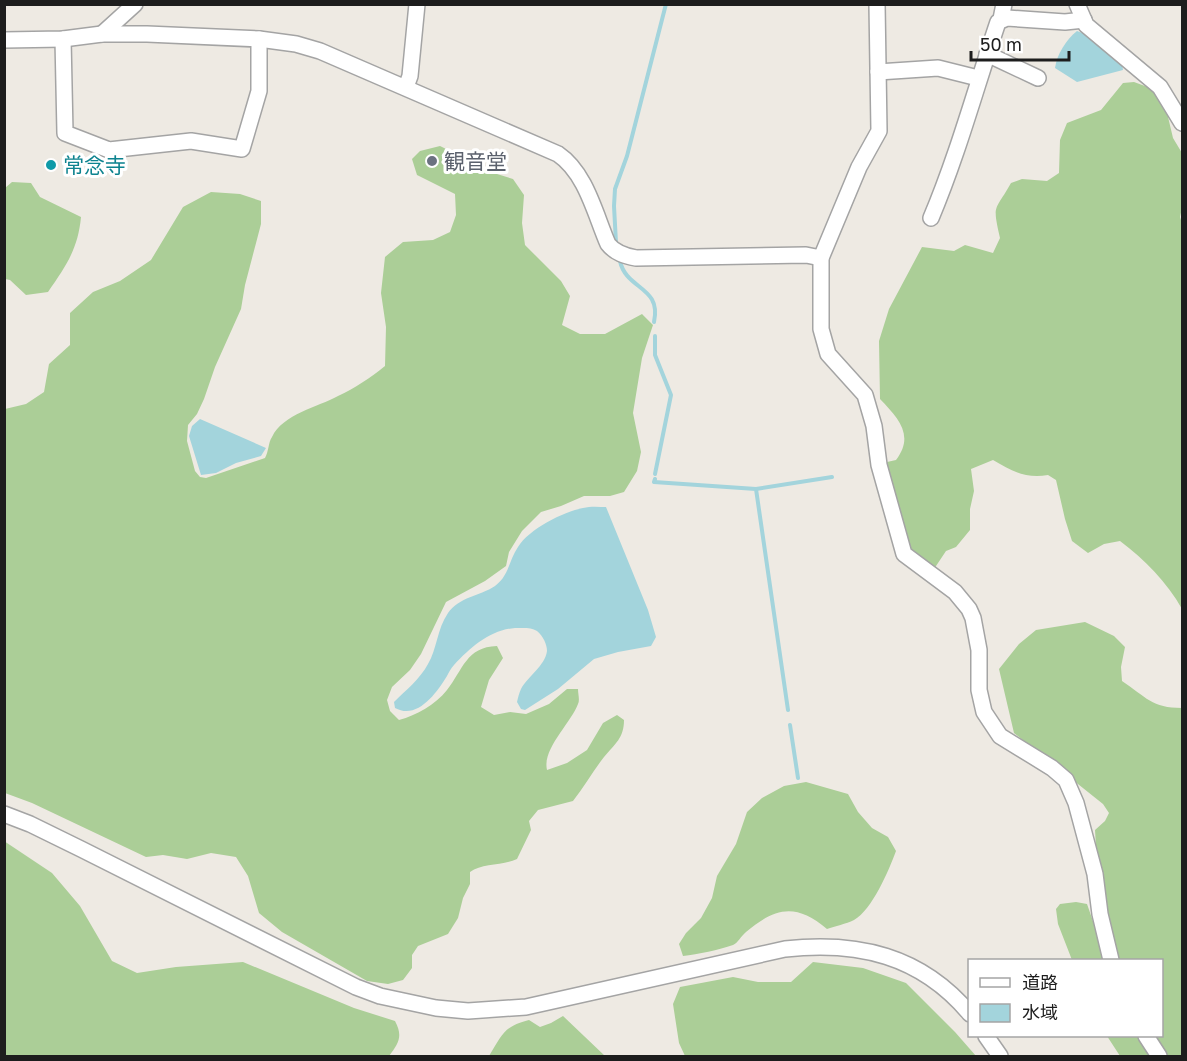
<svg xmlns="http://www.w3.org/2000/svg" width="1187" height="1061" viewBox="0 0 1187 1061" font-family="'Golos Text','Noto Sans JP',sans-serif">
	<style>
		.forest { fill: #abce97 }
		.water { fill: #a3d4dc }
		.lines { fill: none; stroke-linecap: round; stroke-linejoin: round }
		.stream { stroke: #a3d4dc; stroke-width: 4 }
		.minor-casing { stroke: #a4a4a4; stroke-width: 18 }
		.minor { stroke: #fff; stroke-width: 15 }
		.worship-dot { fill: #6b7280; stroke: #fff; stroke-width: 2 }
		.culture-dot { fill: #0f9aa8; stroke: #fff; stroke-width: 2 }
		.labels { text-anchor: middle; dominant-baseline: central; stroke-width: 6; stroke-linejoin: round; paint-order: stroke }
		.worship-label { font-size: 21px; fill: #5b616d; stroke: #fff; text-anchor: start }
		.culture-label { font-size: 21px; fill: #0d838f; stroke: #fff; text-anchor: start }
	</style>
	<rect width="100%" height="100%" fill="#eeeae3"/>
	<g class="forest">
		<path d="M 1134,82 L 1153,89 L 1164,100 L 1173,138 L 1182,153 L 1182,208 L 1180,217 L 1182,223 L 1182,609 C 1167,582 1145,560 1120,541 L 1104,544 L 1088,553 L 1072,541 L 1065,519 L 1056,480 L 1048,475 C 1026,479 1012,471 993,460 L 971,469 L 974,491 L 970,509 L 970,530 L 956,547 L 946,551 L 934,569 L 910,549 L 885,468 L 887,462 L 896,460 C 915,435 898,418 880,399 L 879,341 L 889,309 L 922,247 L 954,251 L 965,245 L 993,253 L 1000,238 C 992,203 995,212 1011,183 L 1022,179 L 1047,181 L 1059,173 L 1060,140 L 1067,123 L 1101,110 L 1123,83 Z"/>
		<path d="M 440,146 L 497,174 L 513,179 L 524,195 L 522,223 L 525,245 L 561,281 L 570,296 L 562,325 L 580,334 L 605,334 L 642,314 L 653,325 L 642,358 L 633,413 L 641,452 L 637,471 L 624,492 L 610,496 L 584,496 L 561,506 L 541,512 L 522,531 L 509,552 L 506,566 L 485,581 L 446,602 L 421,654 L 410,670 L 392,687 L 387,700 L 390,711 L 399,720 C 417,715 435,705 447,690 C 463,670 466,647 497,646 L 503,658 L 489,680 L 481,707 L 494,715 L 510,712 L 526,714 L 549,704 L 567,689 L 578,689 C 578,694 580,700 578,704 C 571,723 542,749 547,770 L 567,763 L 587,750 L 603,723 L 617,715 L 624,720 C 624,738 615,744 604,757 C 593,771 584,787 573,801 L 538,810 L 529,821 L 531,830 L 517,859 C 502,866 482,863 470,872 L 470,884 L 463,898 L 458,918 L 448,934 L 418,946 L 412,955 L 412,968 L 403,980 L 388,984 L 367,981 L 282,932 L 259,913 L 248,876 L 236,857 L 211,853 L 187,859 L 163,855 L 146,857 L 32,803 L 5,793 L 5,409 L 26,404 L 44,392 L 49,364 L 70,345 L 70,313 L 93,292 L 120,281 L 151,260 L 183,207 L 211,192 L 240,194 L 261,201 L 261,224 L 245,285 L 241,309 L 215,367 L 204,399 L 197,414 L 188,425 L 187,441 L 195,471 L 200,477 L 206,478 L 265,458 C 269,451 268,443 272,437 C 283,414 318,407 338,396 C 355,388 370,378 385,366 L 386,327 L 381,293 L 385,257 L 403,242 L 433,240 L 450,232 L 456,215 L 455,194 L 417,175 L 412,159 L 420,151 Z"/>
		<path d="M 12,182 L 31,183 L 40,197 L 81,217 C 78,249 66,266 48,292 L 26,295 L 10,280 L 5,279 L 5,188 Z"/>
		<path d="M 1085,622 L 1114,636 L 1125,647 L 1121,667 L 1122,681 C 1146,697 1152,708 1182,708 L 1182,1056 L 1120,1056 L 1107,1036 L 1162,1036 L 1162,960 L 1072,960 L 1058,924 L 1056,909 L 1060,904 L 1076,902 L 1087,904 L 1095,927 L 1101,932 L 1095,830 L 1105,821 L 1109,813 L 1103,804 L 1014,733 L 999,669 L 1019,644 L 1036,630 Z"/>
		<path d="M 806,782 L 848,794 L 858,812 L 872,828 L 888,837 L 896,851 C 889,870 872,910 854,920 C 846,924 835,926 827,929 C 796,903 776,907 746,932 C 741,936 738,943 733,945 C 719,950 698,954 683,956 L 679,944 L 686,933 L 701,918 L 712,898 L 717,876 L 736,844 L 747,812 L 762,798 L 784,786 Z"/>
		<path d="M 4,841 L 52,873 L 80,906 L 112,961 L 137,973 L 176,967 L 243,962 L 354,1008 L 395,1021 C 403,1036 399,1043 389,1056 L 5,1056 Z"/>
		<polygon points="813,962 863,968 906,983 955,1032 976,1056 685,1056 679,1043 673,1004 680,987 733,977 758,982 791,982"/>
		<path d="M 563,1016 L 605,1056 L 489,1056 C 502,1035 504,1026 529,1020 L 540,1027 L 551,1023 Z"/>
	</g>
	<g class="water">
		<path d="M 1077,31 L 1090,36 L 1122,64 L 1123,70 L 1077,82 L 1055,68 C 1057,54 1066,40 1077,31 Z"/>
		<polygon points="200,419 266,448 261,456 236,463 216,473 201,475 189,436 192,426"/>
		<path d="M 606,507 L 648,610 L 656,637 L 651,646 L 618,652 L 594,659 L 558,689 L 525,710 L 521,709 L 517,702 C 518,698 519,693 521,689 C 528,676 545,666 547,651 C 547,644 543,636 537,631 C 531,627 523,628 515,628 C 490,630 471,647 454,665 C 451,668 449,672 447,676 C 436,694 417,720 395,708 L 394,702 C 406,690 420,679 428,664 C 437,649 437,629 448,613 C 459,597 480,596 495,586 C 509,576 509,560 518,547 C 529,529 563,512 583,508 C 591,506 599,507 606,507 Z"/>
	</g>
	<g class="lines">
		<g class="stream">
			<polyline points="616,243 614,206 615,189 627,156 666,4"/>
			<path d="M 620,261 C 626,290 662,286 654,322"/>
			<polyline points="655,336 655,355 671,395 655,474"/>
			<polyline points="655,479 654,482 756,489 788,710"/>
			<polyline points="756,489 832,477"/>
			<polyline points="790,725 798,778"/>
		</g>
		<g class="minor-casing">
			<g id="minor">
				<polyline points="877,4 879,131 859,167 821,258 821,329 828,354 865,395 874,426 879,465 904,554 955,592 969,609 973,618 979,650 979,690 984,712 1000,736 1052,768 1066,780 1076,803 1095,874 1100,914 1111,960"/>
				<polyline points="1077,4 1086,25 1160,87 1182,123"/>
				<polyline points="1001,19 1004,4"/>
				<polyline points="102,34 135,4"/>
				<polyline points="63,39 65,133 109,150 191,141 242,149 259,91 259,39"/>
				<path d="M 4,40 L 63,39 L 102,34 L 147,34 L 259,39 L 296,44 L 320,51 L 558,154 C 586,173 595,214 608,244 C 615,253 625,256 636,258 L 806,255 L 821,258"/>
				<polyline points="987,54 1038,78"/>
				<polyline points="878,72 938,68 978,78"/>
				<polyline points="406,87 410,76 417,4"/>
				<path d="M 931,218 C 958,154 976,87 998,22 L 1007,18 L 1065,22 L 1084,20"/>
				<path d="M 4,814 L 30,824 L 81,849 L 356,987 L 380,996 L 436,1008 L 468,1011 L 526,1007 L 785,949 C 857,941 921,955 970,1014"/>
				<polyline points="986,1036 1000,1056"/>
				<polyline points="1146,1036 1159,1056"/>
			</g>
		</g>
		<use href="#minor" class="minor"/>
	</g>
	<circle class="worship-dot" cx="432" cy="161" r="6"/>
	<circle class="culture-dot" cx="51" cy="165" r="6"/>
	<g class="labels">
		<g class="worship-label">
			<text x="444" y="161">観音堂</text>
		</g>
		<g class="culture-label">
			<text x="63" y="165">常念寺</text>
		</g>
	</g>
	<rect width="1187" height="1061" fill="none" stroke="#1d1d1d" stroke-width="12"/>
	<rect x="968" y="959" width="195" height="78" fill="#ffffff" stroke="#a5a5a5" stroke-width="1.5"/>
	<rect x="980" y="978" width="30" height="9" fill="#ffffff" stroke="#a5a5a5" stroke-width="1.5"/>
	<text x="1022" y="989" font-size="18" fill="#1d1d1d">道路</text>
	<rect x="980" y="1004" width="30" height="18" fill="#a3d4dc" stroke="#a5a5a5" stroke-width="1.5"/>
	<text x="1022" y="1019" font-size="18" fill="#1d1d1d">水域</text>
	<path d="M971 51v9h98v-9" fill="none" stroke="#1d1d1d" stroke-width="3"/>
	<text x="980" y="51" font-size="18" fill="#1d1d1d" stroke="#ffffff" stroke-width="4.5" paint-order="stroke">50 m</text>
</svg>
